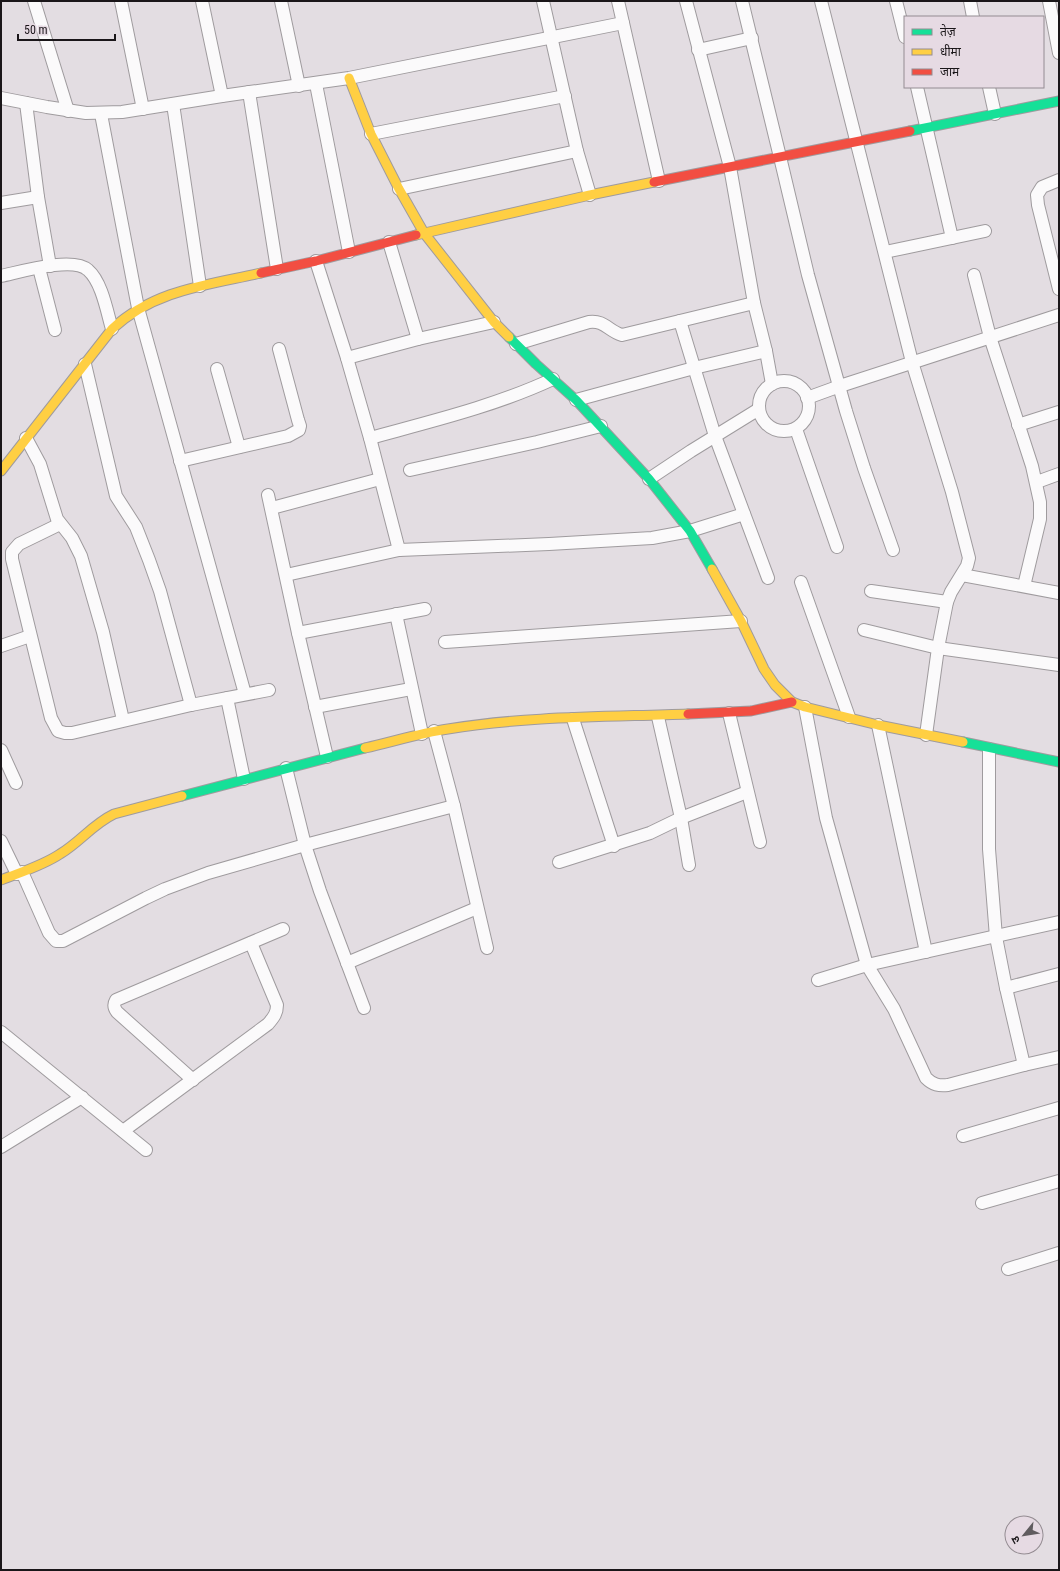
<svg xmlns="http://www.w3.org/2000/svg" width="1060" height="1571" viewBox="0 0 1060 1571" font-family="'Roboto Condensed','Noto Sans Devanagari',sans-serif">
	<style>
		.lines { fill: none; stroke-linecap: round; stroke-linejoin: round }
		.street-casing { stroke: #9f9b9e; stroke-width: 14 }
		.fast-casing { stroke: #9f9b9e; stroke-width: 11 }
		.slow-casing { stroke: #9f9b9e; stroke-width: 11 }
		.jam-casing { stroke: #9f9b9e; stroke-width: 11 }
		.street { stroke: #fbfafb; stroke-width: 12 }
		.fast { stroke: #16e098; stroke-width: 9 }
		.slow { stroke: #ffcf43; stroke-width: 9 }
		.jam { stroke: #f24e42; stroke-width: 9 }
	</style>
	<rect width="100%" height="100%" fill="#e3dde2"/>
	<g class="lines">
		<g class="street-casing">
			<g id="street">
				<polyline points="34,1 68,111"/>
				<polyline points="121,1 143,109"/>
				<polyline points="202,1 222,96"/>
				<polyline points="281,1 299,86"/>
				<polyline points="543,1 577,151 590,195"/>
				<polyline points="618,1 659,181"/>
				<polyline points="686,1 730,167 754,303 766,351 772,384"/>
				<polyline points="742,1 780,157 808,275 846,411 864,468 893,550"/>
				<polyline points="821,1 912,362 952,492 969,558 967,566 951,592 947,602 938,648 926,735"/>
				<polyline points="896,1 905,37"/>
				<polyline points="970,1 973,17"/>
				<polyline points="1049,1 1059,53"/>
				<polyline points="698,50 752,38"/>
				<polyline points="316,84 349,252"/>
				<polyline points="917,87 952,238"/>
				<polyline points="989,87 995,114"/>
				<polyline points="249,92 277,269"/>
				<polyline points="1,98 47,107 86,113 122,112 222,96 349,78 623,23"/>
				<polyline points="26,103 38,197 50,266"/>
				<polyline points="173,104 200,286"/>
				<polyline points="101,114 138,308 245,694"/>
				<polyline points="371,134 565,96"/>
				<polyline points="1059,180 1042,187 1037,195 1038,205 1059,289"/>
				<polyline points="399,189 577,151"/>
				<polyline points="1,203 38,197"/>
				<polyline points="389,242 418,339"/>
				<polyline points="885,252 985,231"/>
				<polyline points="316,261 347,358 370,438 399,550"/>
				<polyline points="39,268 55,330"/>
				<polyline points="974,275 990,337 1032,466 1040,502 1040,519 1024,586"/>
				<path d="M 1,276 C 20,272 73,256 88,270 C 102,282 107,312 112,329"/>
				<polyline points="680,321 715,436 768,578"/>
				<path d="M 516,344 L 589,322 C 605,320 608,331 622,335 L 754,303"/>
				<polyline points="347,358 418,339 494,322"/>
				<polyline points="85,364 116,496 136,527 149,560 160,591 191,705"/>
				<polyline points="217,369 239,447"/>
				<circle cx="784" cy="406" r="25"/>
				<polyline points="807,398 840,386 1059,315"/>
				<polyline points="576,400 694,368 766,351"/>
				<polyline points="1018,425 1059,412"/>
				<polyline points="796,429 837,547"/>
				<polyline points="26,438 40,464 57,519 72,538 81,556 103,632 123,720"/>
				<path d="M 370,438 C 432,421 495,406 553,379"/>
				<polyline points="180,461 288,436 299,430 300,426 298,420 279,349"/>
				<polyline points="410,470 537,442 601,426"/>
				<polyline points="649,479 691,451 759,409"/>
				<polyline points="1037,482 1059,474"/>
				<polyline points="268,495 298,633 327,757"/>
				<polyline points="272,508 380,479"/>
				<polyline points="60,524 19,544 12,552 12,559 51,718 58,731 65,733 72,733 191,705 269,690"/>
				<polyline points="286,575 399,550 549,544 652,538 690,531 744,514"/>
				<polyline points="962,575 1059,593"/>
				<polyline points="801,582 849,717"/>
				<polyline points="871,591 947,602"/>
				<polyline points="396,614 422,734"/>
				<polyline points="864,630 938,648 1059,665"/>
				<polyline points="298,633 425,609"/>
				<polyline points="445,642 741,621"/>
				<polyline points="1,646 30,636"/>
				<polyline points="227,698 244,779"/>
				<polyline points="315,707 411,689"/>
				<path d="M 805,707 L 826,818 L 867,965 L 894,1009 L 926,1078 C 933,1085 939,1086 948,1085 L 1024,1065 L 1059,1057"/>
				<polyline points="729,713 760,842"/>
				<polyline points="658,717 681,818 689,865"/>
				<polyline points="573,719 614,846"/>
				<polyline points="878,725 926,952"/>
				<polyline points="434,731 454,806 487,948"/>
				<polyline points="989,749 989,849 996,937 1006,988 1024,1065"/>
				<polyline points="1,750 16,783"/>
				<polyline points="286,768 305,845 320,891 364,1008"/>
				<polyline points="1,841 17,874"/>
				<polyline points="559,862 650,833 681,818 747,792"/>
				<polyline points="22,872 49,933 56,941 63,941 146,898 165,889 208,873 305,845 454,806"/>
				<polyline points="347,963 477,908"/>
				<polyline points="818,980 867,965 1059,922"/>
				<polyline points="1006,988 1059,974"/>
				<polyline points="1,1032 146,1150"/>
				<path d="M 193,1080 L 117,1012 C 114,1008 113,1005 116,1000 L 283,929"/>
				<path d="M 123,1131 L 268,1024 C 274,1017 277,1013 277,1005 L 251,943"/>
				<polyline points="963,1136 1059,1108"/>
				<polyline points="1,1147 82,1097"/>
				<polyline points="982,1203 1059,1181"/>
				<polyline points="1008,1269 1059,1253"/>
			</g>
		</g>
		<g class="fast-casing">
			<g id="fast">
				<polyline points="910,131 1059,101"/>
				<polyline points="509,337 536,364 576,400 649,479 690,531 712,569"/>
				<polyline points="963,742 1059,762"/>
				<polyline points="182,796 365,748"/>
			</g>
		</g>
		<g class="slow-casing">
			<g id="slow">
				<polyline points="349,78 371,134 399,189 424,233 494,322 509,337"/>
				<polyline points="416,235 590,195 654,182"/>
				<path d="M 1,471 L 112,329 C 154,290 207,285 261,273"/>
				<polyline points="712,569 741,621 764,669 775,685 792,702 805,707 878,725 963,742"/>
				<path d="M 365,748 C 392,742 420,733 448,729 C 527,716 608,717 688,714"/>
				<path d="M 1,880 C 21,872 42,866 60,854 C 80,842 93,824 114,814 L 182,796"/>
			</g>
		</g>
		<g class="jam-casing">
			<g id="jam">
				<polyline points="654,182 910,131"/>
				<polyline points="261,273 316,261 416,235"/>
				<polyline points="688,714 751,711 792,702"/>
			</g>
		</g>
		<use href="#street" class="street"/>
		<use href="#fast" class="fast"/>
		<use href="#slow" class="slow"/>
		<use href="#jam" class="jam"/>
	</g>
	<rect width="1060" height="1571" fill="none" stroke="#1a1619" stroke-width="4"/>
	<rect x="904" y="16" width="140" height="72" fill="#e6dae3" stroke="#948c92"/>
	<rect x="912" y="29" width="20" height="6" fill="#16e098" stroke="#948c92"/>
	<text x="940" y="36" font-size="12" fill="#1a1619">तेज़</text>
	<rect x="912" y="49" width="20" height="6" fill="#ffcf43" stroke="#948c92"/>
	<text x="940" y="56" font-size="12" fill="#1a1619">धीमा</text>
	<rect x="912" y="69" width="20" height="6" fill="#f24e42" stroke="#948c92"/>
	<text x="940" y="76" font-size="12" fill="#1a1619">जाम</text>
	<g transform="translate(1024 1535) rotate(240)"><circle r="19" fill="#e6dae3" stroke="#948c92"/>
	<path d="M0-3L7 15L0 10L-7 15Z" fill="#605c5f"/>
	<text y="-6" font-size="11" font-weight="bold" text-anchor="middle" fill="#1a1619">उ</text>
	</g>
	<path d="M18 34v6h97v-6" fill="none" stroke="#1a1619" stroke-width="2"/>
	<text x="24" y="34" font-size="12" fill="#1a1619" stroke="#e6dae3" stroke-width="3" paint-order="stroke">50 m</text>
</svg>
